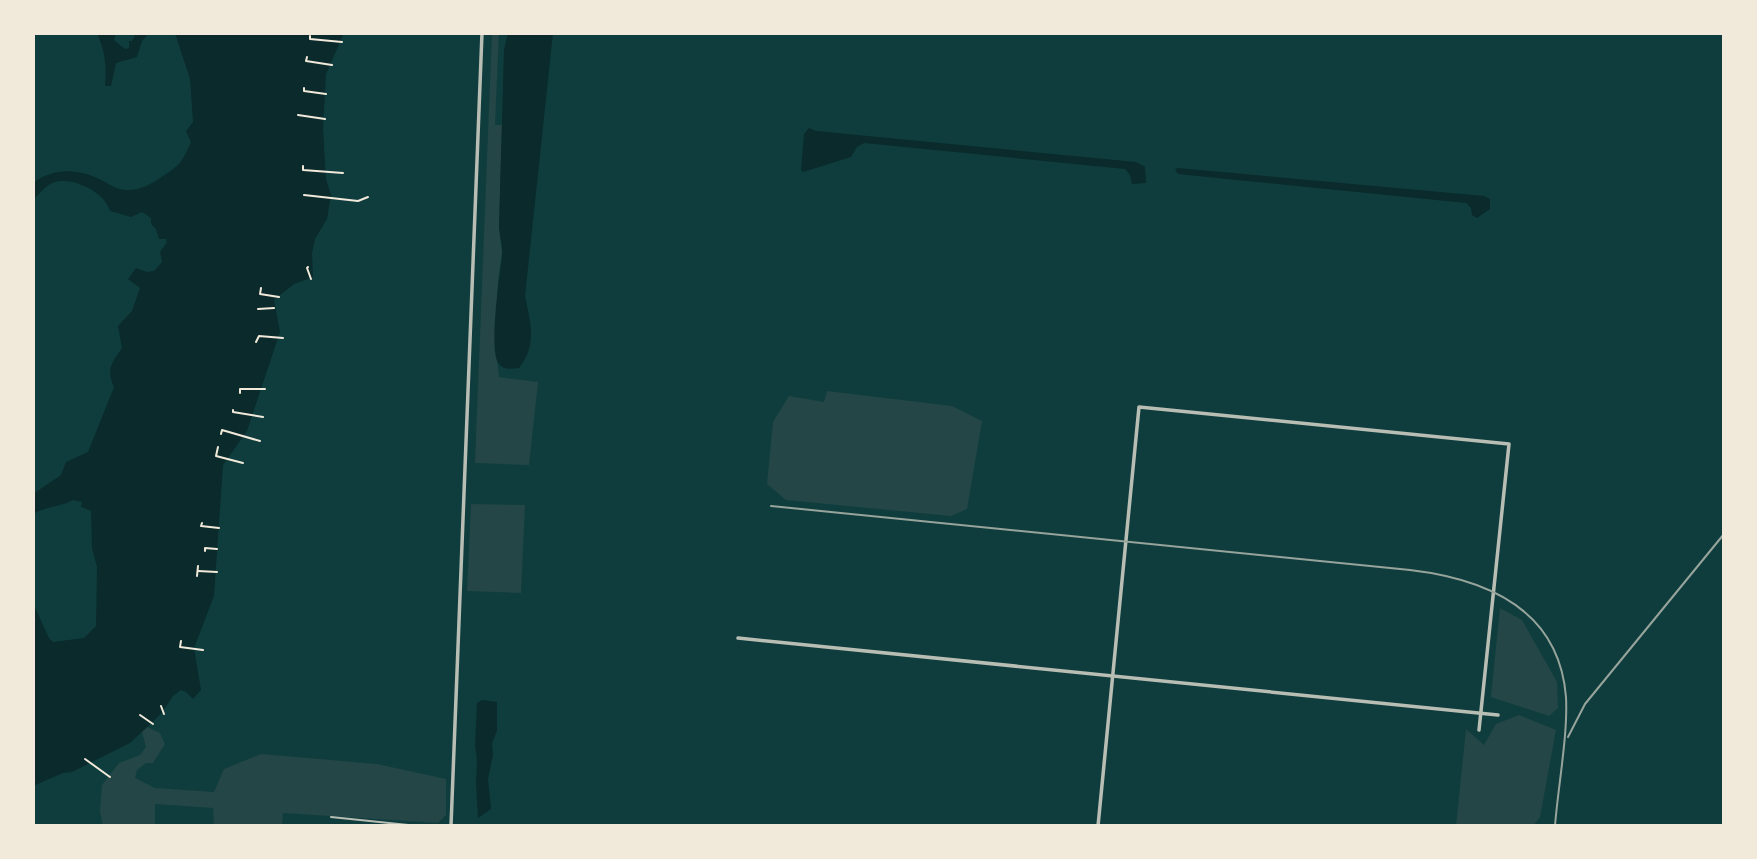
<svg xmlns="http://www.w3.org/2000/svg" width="1757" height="859" viewBox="0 0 1757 859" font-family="Commissioner,sans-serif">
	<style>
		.green { fill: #244646 }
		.water { fill: #0a2a2b }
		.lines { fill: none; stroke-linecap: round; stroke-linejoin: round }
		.path { stroke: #f1e9da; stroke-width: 2 }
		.service { stroke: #b8beb3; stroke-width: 2 }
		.minor { stroke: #b8beb3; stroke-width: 3.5 }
		.rail { stroke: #97a49c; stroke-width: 2 }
	</style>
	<rect width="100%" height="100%" fill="#0f3d3e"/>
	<g class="green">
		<polygon points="492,33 499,33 495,125 502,125 499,228 502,253 498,281 495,342 499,377 538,382 529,465 475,463"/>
		<polygon points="827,391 952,406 982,421 967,509 951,516 786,500 767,484 773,422 789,396 824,402"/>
		<polygon points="471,504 525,505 521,593 467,591"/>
		<polygon points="1500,608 1522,620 1557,682 1558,708 1549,716 1491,697"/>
		<polygon points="1519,715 1556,730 1540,817 1533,826 1456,826 1466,729 1484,745 1496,724"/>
		<polygon points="147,727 160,733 165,744 153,763 146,763 137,770 135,778 155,788 214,792 224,769 261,754 377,764 446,779 446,815 438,823 283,813 282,826 214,826 213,808 155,804 155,826 103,826 100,811 102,785 119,763 140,755 146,747 142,732"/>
	</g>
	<g class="water">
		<path d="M 97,33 L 124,33 L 116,34 L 114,40 L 125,49 L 129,48 L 129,41 L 132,41 L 136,33 L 149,33 L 142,41 L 137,57 L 116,63 L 111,86 L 105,86 C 107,68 105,50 97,33 Z"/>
		<path d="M 175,33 L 344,33 L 326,74 L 323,128 L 326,179 L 331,195 L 327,219 L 315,239 L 312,253 L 313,277 L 294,284 L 274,300 L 280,332 L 247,431 L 223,465 L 214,596 L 194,648 L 201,690 L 193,699 L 186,692 L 181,690 L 173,696 L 161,714 L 130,743 L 72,772 L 63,773 L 33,786 L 33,603 L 49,638 L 53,642 L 84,638 L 96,626 L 97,567 L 92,548 L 91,511 L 81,507 L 82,502 L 73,500 C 62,507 46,506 33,514 L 33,494 L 61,475 L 66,462 L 88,452 L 114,387 C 106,369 111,364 122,348 L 118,326 L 132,311 L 140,288 L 128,279 L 136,268 L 147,272 L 154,271 L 162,262 L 160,252 L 167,242 L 166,239 L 159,239 L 156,229 L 151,224 L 151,218 L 142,212 L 131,217 L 110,211 C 105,192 73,177 55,182 C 46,185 40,193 33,200 L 33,183 C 51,169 74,168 95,177 C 105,181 114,189 125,190 C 139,191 149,185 160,178 C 179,166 182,163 191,142 L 186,131 L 193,122 L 190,79 Z"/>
		<path d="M 508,33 L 553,33 L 525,296 C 530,322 538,344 519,368 C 512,369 503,370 499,364 C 488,352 500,274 502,256 C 503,247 500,237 499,228 L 504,50 Z"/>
		<polygon points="809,128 816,131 1136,162 1145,167 1146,183 1132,184 1130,175 1125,169 864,143 857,147 851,157 803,172 801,170 804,134"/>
		<polygon points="1178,168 1484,196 1490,199 1490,209 1477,218 1472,215 1471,208 1466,203 1178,174 1175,169"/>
		<polygon points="482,700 497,702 497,731 492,743 493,755 488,779 491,809 478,818 476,782 477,761 475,745 477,703"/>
	</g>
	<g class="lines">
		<g class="path">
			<polyline points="310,36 310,39 342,42"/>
			<polyline points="307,57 306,61 332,65"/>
			<polyline points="304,88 304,91 326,94"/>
			<polyline points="298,115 325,119"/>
			<polyline points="303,166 303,170 343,173"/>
			<polyline points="304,195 358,201 368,197"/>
			<polyline points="308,267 307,268 311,279"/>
			<polyline points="261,288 260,294 279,297"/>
			<polyline points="258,309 274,308"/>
			<polyline points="256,342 259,336 283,338"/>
			<polyline points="240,393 240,389 265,389"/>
			<polyline points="233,410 233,412 263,417"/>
			<polyline points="221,434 222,430 260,441"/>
			<polyline points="218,447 216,456 243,463"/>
			<polyline points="202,523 201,526 219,528"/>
			<polyline points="205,551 205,548 217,549"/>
			<polyline points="198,571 217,572"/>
			<polyline points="197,576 198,566"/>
			<polyline points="181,641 180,647 203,650"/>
			<polyline points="161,706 164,714"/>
			<polyline points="140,715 153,724"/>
			<polyline points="85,759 110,777"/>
		</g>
		<polyline class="service" points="331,817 418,826"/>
		<g class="minor">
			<polyline points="738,638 1498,715"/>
			<polyline points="451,826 482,33"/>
			<polyline points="1098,826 1139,407 1509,444 1479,730"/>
		</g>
		<g class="rail">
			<path d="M 771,506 L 1410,570 C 1487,579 1559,609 1566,697 C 1568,735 1558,787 1555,826"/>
			<polyline points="1568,737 1585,704 1724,534"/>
		</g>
	</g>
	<rect width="1757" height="859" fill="none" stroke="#f1e9da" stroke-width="70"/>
</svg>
